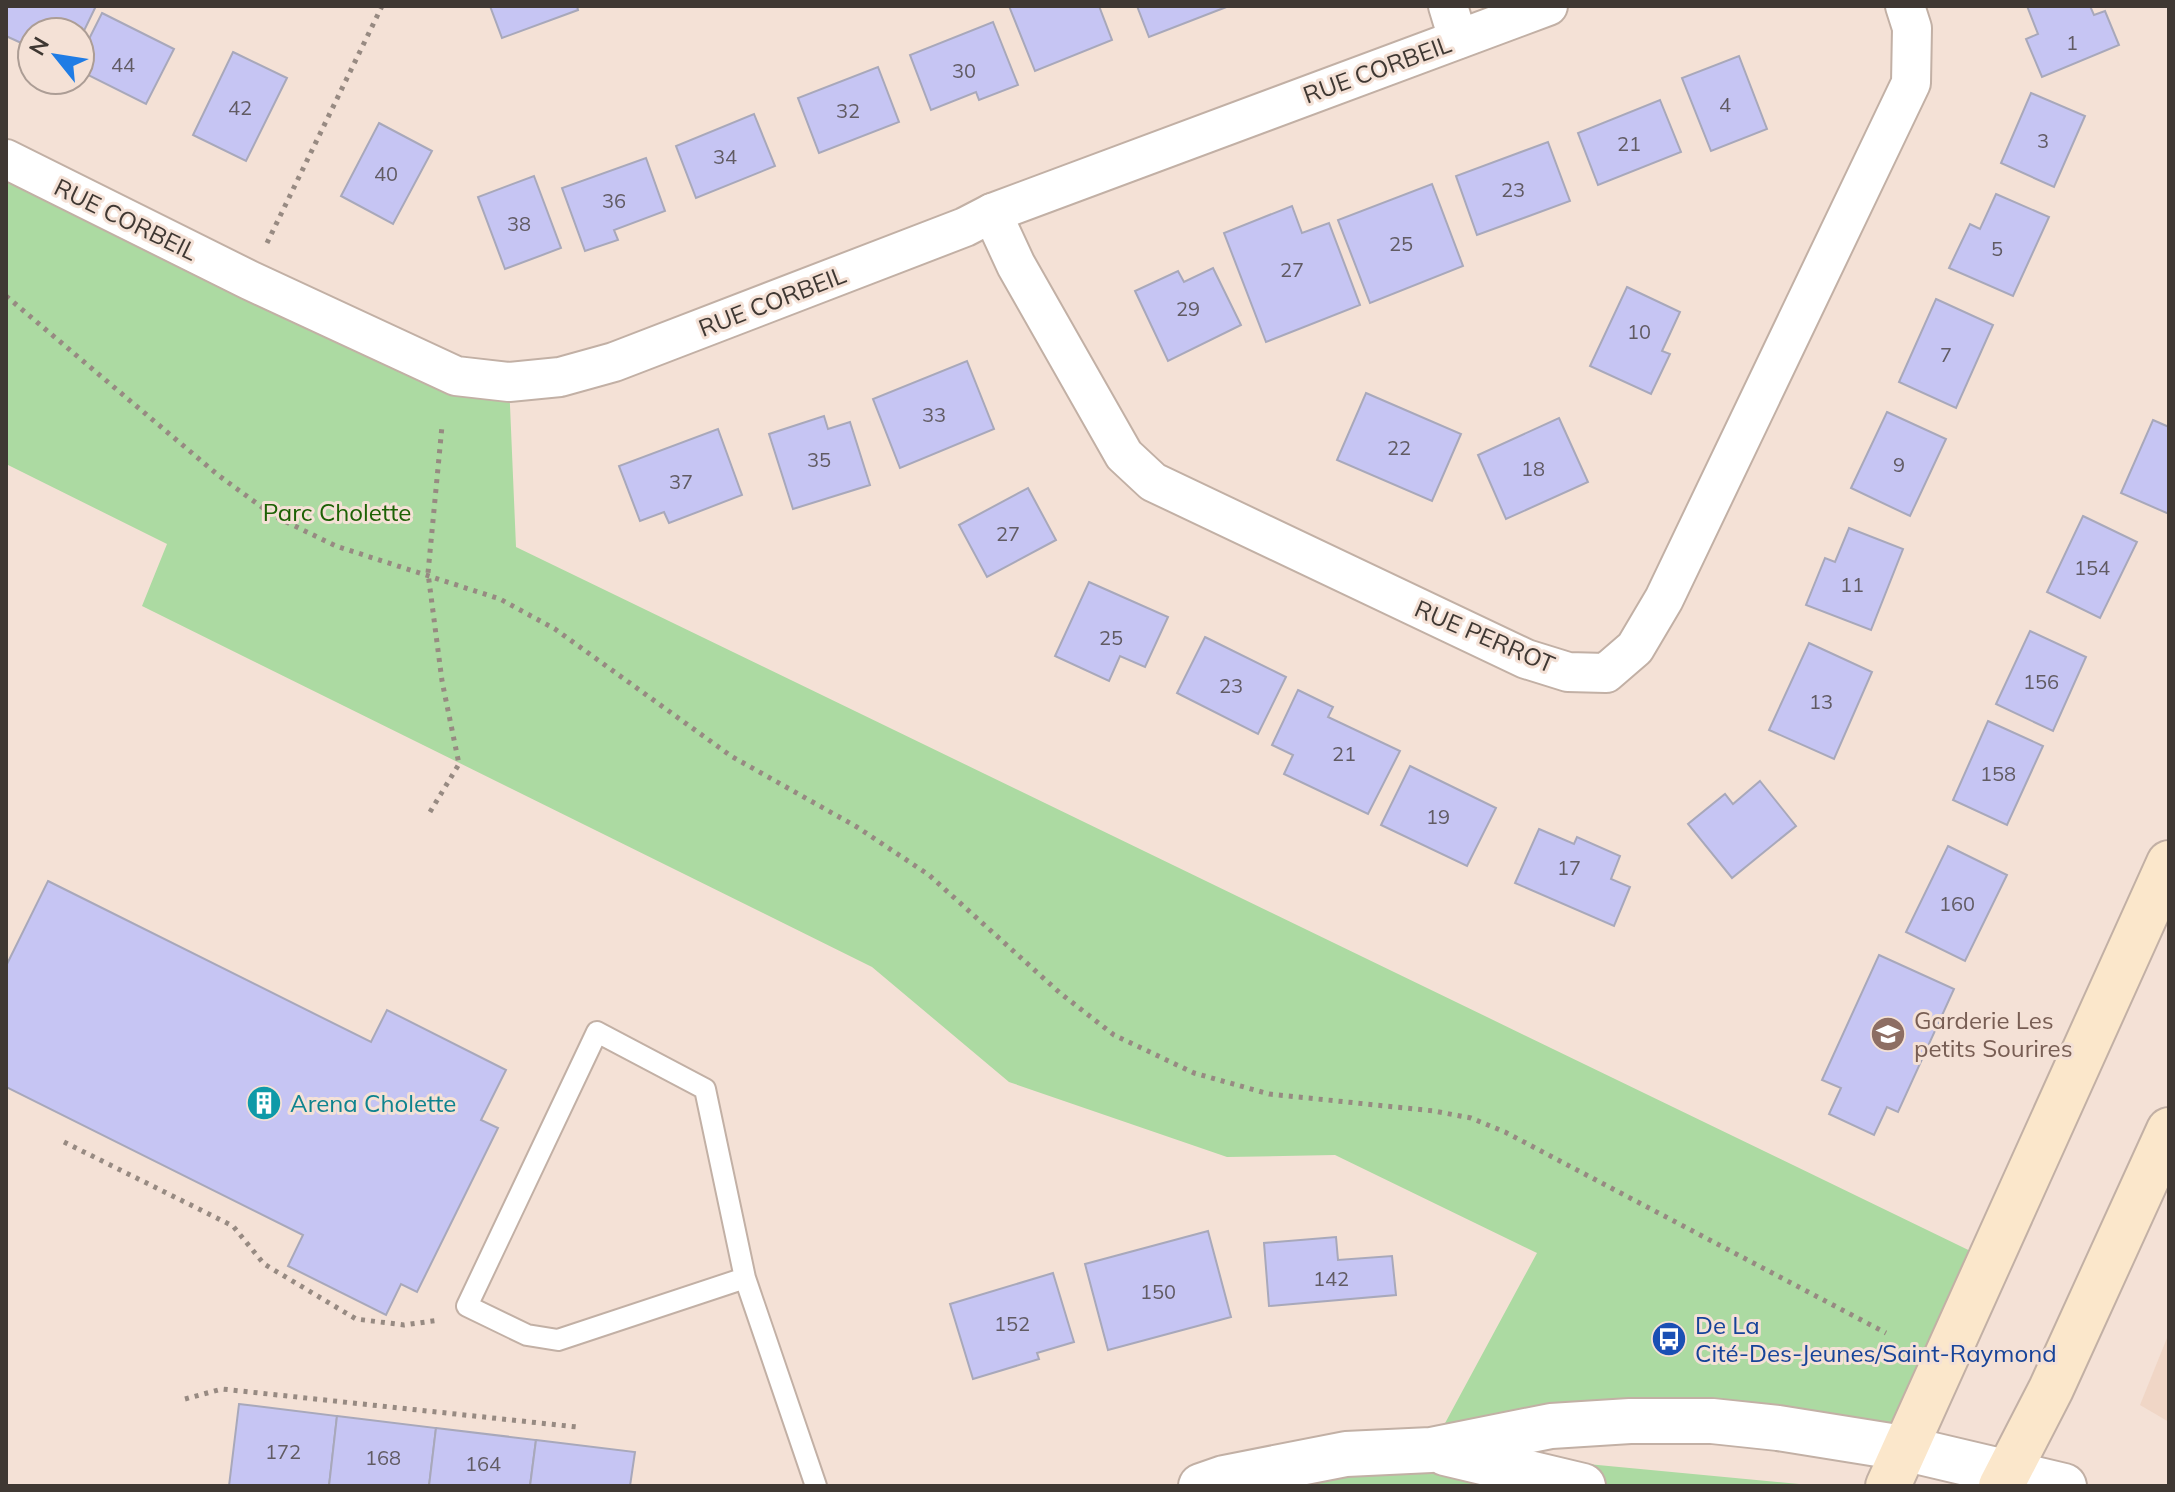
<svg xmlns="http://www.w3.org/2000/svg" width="2175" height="1492" viewBox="0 0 2175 1492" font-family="Mulish,sans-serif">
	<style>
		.built { fill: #f0d6c6 }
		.green { fill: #acdaa2 }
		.building { fill: #c6c5f3; stroke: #a8a8ba; stroke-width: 2 }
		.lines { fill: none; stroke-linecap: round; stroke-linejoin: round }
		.service-casing { stroke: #c2b0a5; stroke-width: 24 }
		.minor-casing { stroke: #c2b0a5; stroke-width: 42 }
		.tertiary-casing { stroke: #c2b0a5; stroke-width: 48 }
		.secondary-casing { stroke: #c2b0a5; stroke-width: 48 }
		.path { stroke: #978a82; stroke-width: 5; stroke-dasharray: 4 6; stroke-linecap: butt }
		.service { stroke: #fff; stroke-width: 20 }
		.minor { stroke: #fff; stroke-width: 38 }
		.tertiary { stroke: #fff; stroke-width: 44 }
		.secondary { stroke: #fbe7cb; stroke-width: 44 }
		.labels { text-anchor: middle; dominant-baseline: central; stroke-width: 6; stroke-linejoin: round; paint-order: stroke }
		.number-label { font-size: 20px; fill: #615b63 }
		.street-label { font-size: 24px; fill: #3f3833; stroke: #f4e1d6 }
		.park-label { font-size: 24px; fill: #1c6104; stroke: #f4e1d6 }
		.education-label { font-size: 24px; fill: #785e54; stroke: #f4e1d6; text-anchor: start }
		.culture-label { font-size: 24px; fill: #0d838f; stroke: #f4e1d6; text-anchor: start }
		.transit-label { font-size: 24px; fill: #164399; stroke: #f4e1d6; text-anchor: start }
	</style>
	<rect width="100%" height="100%" fill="#f4e1d6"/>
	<polygon class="built" points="2169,1333 2169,1422 2140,1405"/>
	<polygon class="green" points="6,159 509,382 516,547 1989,1260 1903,1448 1712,1421 1481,1454 1820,1486 1196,1486 1430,1451 1537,1253 1335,1155 1227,1157 1009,1082 872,967 142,606 167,544 6,464"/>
	<g class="building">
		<polygon points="6,6 96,6 80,39 80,32 32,32 32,48 6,36"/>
		<polygon points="490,6 577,6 578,10 502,38"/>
		<polygon points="1009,6 1099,6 1112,40 1035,71"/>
		<polygon points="1137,6 1229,6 1149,37"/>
		<polygon points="2027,6 2090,6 2094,15 2105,11 2119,45 2042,77 2026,39 2038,34"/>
		<polygon points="102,13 174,49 146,104 80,71 80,57"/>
		<polygon points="993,22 1018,85 979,100 976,92 931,110 910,55"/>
		<polygon points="233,52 287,78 246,161 193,135"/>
		<polygon points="1739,56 1767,129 1711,151 1682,78"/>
		<polygon points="878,67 899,122 819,153 798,98"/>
		<polygon points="2031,93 2085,116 2054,187 2001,163"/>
		<polygon points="1660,100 1681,152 1598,185 1578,133"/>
		<polygon points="754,114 775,166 696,198 676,146"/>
		<polygon points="379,123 432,151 393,224 341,196"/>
		<polygon points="1548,142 1570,201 1477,235 1456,176"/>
		<polygon points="646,158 665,211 614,230 618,240 585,251 562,188"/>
		<polygon points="534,176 561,248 505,269 478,197"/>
		<polygon points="1432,184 1463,266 1370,303 1338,220"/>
		<polygon points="1996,194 2049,217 2013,296 1949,268 1970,224 1980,229"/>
		<polygon points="1292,206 1302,233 1329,223 1360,305 1266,342 1224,233"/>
		<polygon points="1213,268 1241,325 1168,361 1135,291 1178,271 1184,282"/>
		<polygon points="1627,287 1680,312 1662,351 1670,354 1651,394 1590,366"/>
		<polygon points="1936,299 1993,325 1956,408 1899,382"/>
		<polygon points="967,361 994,429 900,468 873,399"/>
		<polygon points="1366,393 1461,434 1432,501 1337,460"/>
		<polygon points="1887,412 1946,439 1910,516 1851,488"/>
		<polygon points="824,416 828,429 850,422 870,485 793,509 769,434"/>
		<polygon points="1559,418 1588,482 1506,519 1478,455"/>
		<polygon points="2153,420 2169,427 2169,514 2121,493"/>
		<polygon points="718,429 742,495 669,523 664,512 640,521 619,466"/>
		<polygon points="1028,488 1056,540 987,577 959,525"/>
		<polygon points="2083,516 2137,542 2100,618 2047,592"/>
		<polygon points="1849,528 1903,549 1871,630 1806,605 1825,558 1835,562"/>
		<polygon points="1089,582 1168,617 1145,667 1120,656 1109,681 1055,656"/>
		<polygon points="2030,631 2086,657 2053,731 1996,704"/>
		<polygon points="1205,637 1286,677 1258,734 1177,693"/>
		<polygon points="1809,643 1872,672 1834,759 1769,730"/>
		<polygon points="1298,690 1333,707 1328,717 1400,751 1368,814 1284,774 1293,755 1272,745"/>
		<polygon points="1988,721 2043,746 2007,825 1953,800"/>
		<polygon points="1410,766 1496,808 1467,866 1381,825"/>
		<polygon points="1760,781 1796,826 1732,878 1688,824 1725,794 1733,804"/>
		<polygon points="1539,829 1574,844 1577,837 1620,856 1611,879 1630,887 1614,926 1515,883"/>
		<polygon points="1948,846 2007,875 1965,961 1906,932"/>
		<polygon points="48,881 371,1042 387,1010 506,1070 481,1120 498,1128 417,1292 401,1284 386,1315 288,1266 303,1235 6,1087 6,966"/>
		<polygon points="1879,955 1954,989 1898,1112 1887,1107 1874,1135 1829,1114 1841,1088 1822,1080"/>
		<polygon points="1208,1231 1231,1317 1108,1350 1085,1264"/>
		<polygon points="1336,1237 1338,1260 1392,1256 1396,1295 1269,1306 1264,1243"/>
		<polygon points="1053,1273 1074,1342 1037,1353 1039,1359 973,1379 950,1304"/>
		<polygon points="239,1404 337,1416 329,1486 229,1486"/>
		<polygon points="337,1416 436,1428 429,1486 329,1486"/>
		<polygon points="436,1428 536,1440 530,1486 429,1486"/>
		<polygon points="536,1440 635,1452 630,1486 530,1486"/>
	</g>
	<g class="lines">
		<g class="service-casing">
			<polyline id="service" points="745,1278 558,1340 527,1335 467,1306 597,1032 705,1089 745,1278 816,1486"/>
		</g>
		<g class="minor-casing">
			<g id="minor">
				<polyline points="1448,6 1458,39"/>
				<polyline points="6,159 249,280 456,376 509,382 560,377 614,362 965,227 992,213 1548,6"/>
				<polyline points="992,213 1016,265 1124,455 1153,482 1526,659 1568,672 1606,673 1635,648 1664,599 1911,83 1912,28 1905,6"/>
			</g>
		</g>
		<g class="tertiary-casing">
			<g id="tertiary">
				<polyline points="1445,1453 1583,1486"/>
				<polyline points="1201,1486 1224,1478 1346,1454 1431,1450 1551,1426 1630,1421 1712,1421 1778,1428 1903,1448 2064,1486"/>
			</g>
		</g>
		<g class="secondary-casing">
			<g id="secondary">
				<polyline points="1888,1486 2169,863"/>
				<polyline points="2001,1486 2051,1389 2169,1130"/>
			</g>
		</g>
		<g class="path">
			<polyline points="267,243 382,6"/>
			<polyline points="6,296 218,475 274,516 336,546 500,599 555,629 731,756 857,827 929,875 1060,993 1114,1035 1194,1073 1269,1094 1434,1111 1471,1118 1505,1132 1886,1333"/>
			<polyline points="430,812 459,764 442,681 428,573 442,426"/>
			<polyline points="64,1142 233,1226 264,1264 356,1319 404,1325 440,1320"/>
			<polyline points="185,1399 222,1389 577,1427"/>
		</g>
		<use href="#service" class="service"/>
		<use href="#minor" class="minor"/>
		<use href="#tertiary" class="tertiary"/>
		<use href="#secondary" class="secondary"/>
	</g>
	<defs>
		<g id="school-disc" transform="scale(1.8)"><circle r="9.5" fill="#8d6e63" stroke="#f4e1d6"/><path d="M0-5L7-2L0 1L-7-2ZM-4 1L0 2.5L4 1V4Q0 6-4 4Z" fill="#fff"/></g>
		<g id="building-disc" transform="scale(1.8)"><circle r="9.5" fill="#0f9aa8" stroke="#f4e1d6"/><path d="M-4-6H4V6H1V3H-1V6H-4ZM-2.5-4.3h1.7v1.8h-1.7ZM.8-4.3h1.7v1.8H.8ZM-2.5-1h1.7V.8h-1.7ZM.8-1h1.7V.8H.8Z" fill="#fff"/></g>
		<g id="bus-disc" transform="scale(1.8)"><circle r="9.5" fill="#1a4fb4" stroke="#f4e1d6"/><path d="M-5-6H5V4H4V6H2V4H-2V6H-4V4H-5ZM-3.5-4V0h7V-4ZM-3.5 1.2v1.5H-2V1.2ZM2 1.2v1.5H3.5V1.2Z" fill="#fff"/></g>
	</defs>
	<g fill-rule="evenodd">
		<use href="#school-disc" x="1888" y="1034"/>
		<use href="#building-disc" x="264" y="1103"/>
		<use href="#bus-disc" x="1669" y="1339"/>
	</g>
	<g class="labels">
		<g class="number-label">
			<text x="2072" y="42">1</text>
			<text x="123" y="64">44</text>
			<text x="964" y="70">30</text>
			<text x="1725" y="104">4</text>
			<text x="240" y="107">42</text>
			<text x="848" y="110">32</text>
			<text x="2043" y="140">3</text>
			<text x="1629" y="143">21</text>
			<text x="725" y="156">34</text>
			<text x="386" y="173">40</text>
			<text x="1513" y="189">23</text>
			<text x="614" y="200">36</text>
			<text x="519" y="223">38</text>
			<text x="1401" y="243">25</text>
			<text x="1997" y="248">5</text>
			<text x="1292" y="269">27</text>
			<text x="1188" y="308">29</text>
			<text x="1639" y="331">10</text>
			<text x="1946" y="354">7</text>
			<text x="934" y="414">33</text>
			<text x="1399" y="447">22</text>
			<text x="819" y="459">35</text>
			<text x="1899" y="464">9</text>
			<text x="1533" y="468">18</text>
			<text x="681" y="481">37</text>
			<text x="1008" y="533">27</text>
			<text x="2092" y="567">154</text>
			<text x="1852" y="584">11</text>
			<text x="1111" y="637">25</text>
			<text x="2041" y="681">156</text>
			<text x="1231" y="685">23</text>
			<text x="1821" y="701">13</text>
			<text x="1344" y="753">21</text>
			<text x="1998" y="773">158</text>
			<text x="1438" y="816">19</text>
			<text x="1569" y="867">17</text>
			<text x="1957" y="903">160</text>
			<text x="1331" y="1278">142</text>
			<text x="1158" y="1291">150</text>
			<text x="1012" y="1323">152</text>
			<text x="283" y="1451">172</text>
			<text x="383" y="1457">168</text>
			<text x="483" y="1463">164</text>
		</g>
		<g class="street-label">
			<text transform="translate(1377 69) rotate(-20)">RUE CORBEIL</text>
			<text transform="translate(126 219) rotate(26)">RUE CORBEIL</text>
			<text transform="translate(772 301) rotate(-21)">RUE CORBEIL</text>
			<text transform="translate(1485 636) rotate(23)">RUE PERROT</text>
		</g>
		<g class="park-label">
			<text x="337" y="512">Parc Cholette</text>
		</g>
		<g class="education-label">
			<text x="1914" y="1020">Garderie Les<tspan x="1914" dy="28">petits Sourires</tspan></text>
		</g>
		<g class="culture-label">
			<text x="290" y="1103">Arena Cholette</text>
		</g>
		<g class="transit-label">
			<text x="1695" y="1325">De La<tspan x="1695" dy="28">Cité-Des-Jeunes/Saint-Raymond</tspan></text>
		</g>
	</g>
	<rect width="2175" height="1492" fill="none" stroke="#3f3833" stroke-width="16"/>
	<g transform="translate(56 56) rotate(300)"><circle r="38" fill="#f4e1d6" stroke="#ac9d95" stroke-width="2"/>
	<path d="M0-6L14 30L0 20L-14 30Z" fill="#1f7ce5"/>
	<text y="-12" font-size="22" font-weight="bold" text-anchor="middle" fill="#3f3833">N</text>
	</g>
</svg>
